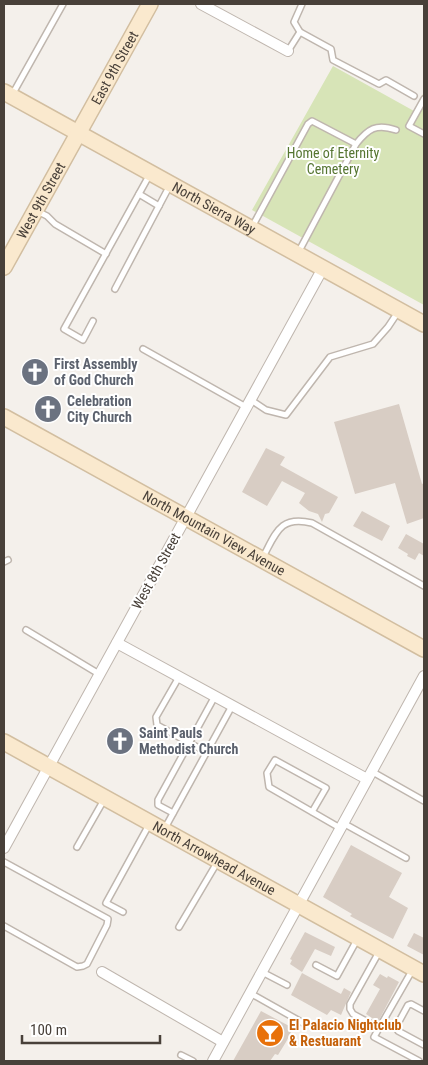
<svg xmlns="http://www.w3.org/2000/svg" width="428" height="1065" viewBox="0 0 428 1065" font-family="'Roboto Condensed',sans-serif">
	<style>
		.green { fill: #d7e4b7 }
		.building { fill: #d8cdc4 }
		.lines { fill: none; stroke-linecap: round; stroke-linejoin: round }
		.lane-casing { stroke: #bfb6ae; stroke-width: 8 }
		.street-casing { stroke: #bfb6ae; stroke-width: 12 }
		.secondary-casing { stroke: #d2bea0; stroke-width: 18 }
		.lane { stroke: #fff; stroke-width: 5 }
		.street { stroke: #fff; stroke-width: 10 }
		.secondary { stroke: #fae9ce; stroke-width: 15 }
		.labels { text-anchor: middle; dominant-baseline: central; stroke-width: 4; stroke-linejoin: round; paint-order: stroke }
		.street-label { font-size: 14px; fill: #484039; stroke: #fff }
		.park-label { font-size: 14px; fill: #557531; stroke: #fff }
		.worship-label { font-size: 14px; font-weight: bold; fill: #5b616d; stroke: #fff; text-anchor: start }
		.food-label { font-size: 14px; font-weight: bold; fill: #c56008; stroke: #fff; text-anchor: start }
	</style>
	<rect width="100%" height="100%" fill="#f4f0eb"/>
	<polygon class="green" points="333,66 414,111 424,92 424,305 252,210"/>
	<g class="building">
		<polygon points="399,404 422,484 424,483 424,518 407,524 395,483 355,494 334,422"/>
		<polygon points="266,448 285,457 280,465 338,497 329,513 325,514 322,522 318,514 309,511 299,503 305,493 282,481 267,506 242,492"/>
		<polygon points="362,511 390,526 382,541 353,526"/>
		<polygon points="406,534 424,544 424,556 419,553 415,560 407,556 408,554 398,548"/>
		<polygon points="351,845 402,873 389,897 408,908 393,939 350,916 352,914 323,897"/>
		<polygon points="305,932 335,947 331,956 315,949 302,972 290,964 292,960 290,959"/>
		<polygon points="414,933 424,938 424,955 407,946"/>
		<polygon points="302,973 341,994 344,988 351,992 341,1015 331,1010 327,1015 291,995"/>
		<polygon points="380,974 387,978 388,976 399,982 378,1022 366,1014 380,989 373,985"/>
		<polygon points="261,1011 293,1028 286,1042 278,1055 275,1054 270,1061 233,1061"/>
	</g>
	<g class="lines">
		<g class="lane-casing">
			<g id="lane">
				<polyline points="302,4 294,22 300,32 331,49 333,60 379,84 386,80 414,96"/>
				<polyline points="288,51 300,32"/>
				<polyline points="12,95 63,4"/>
				<polyline points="424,99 409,126 424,134"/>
				<polyline points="139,194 159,206"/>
				<polyline points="37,211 47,216 55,224 106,254"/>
				<polyline points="252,227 308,124 312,121 356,144"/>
				<path d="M 298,253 L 356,144 C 368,129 376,123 396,130"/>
				<polyline points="115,289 169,187"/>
				<polyline points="93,321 83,340 64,329 150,174"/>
				<polyline points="143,349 246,407"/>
				<polyline points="251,400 266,410 286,415 330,357 373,344 388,327 398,312"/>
				<path d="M 263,557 C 276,533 280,515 312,523 L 424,586"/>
				<polyline points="4,562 8,560"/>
				<polyline points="26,630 99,674"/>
				<polyline points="179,677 156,717 157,725 206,752"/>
				<polyline points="371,771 424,801"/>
				<polyline points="312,812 326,788 275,760 267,773 269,787 340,828"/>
				<polyline points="173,813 158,805 158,800 215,696"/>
				<polyline points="343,823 406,858"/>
				<polyline points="165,828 232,706"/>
				<polyline points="77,847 105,798"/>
				<polyline points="4,862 108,919 107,925 87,964 83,966 77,967 4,926"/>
				<polyline points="123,912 106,903 150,823"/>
				<polyline points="179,927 218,861"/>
				<polyline points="379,952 350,1004 350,1009 353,1014 379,1028"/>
				<polyline points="316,965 337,976 358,938"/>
				<polyline points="413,969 374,1037 419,1061"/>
				<polyline points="262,972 287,985"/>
				<polyline points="250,993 305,1024"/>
				<polyline points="424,1011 411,1004 408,1005 396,1027 398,1031 424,1045"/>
				<polyline points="181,1055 193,1061"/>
			</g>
		</g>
		<g class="street-casing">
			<g id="street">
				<polyline points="201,4 288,51"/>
				<polyline points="117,643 367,779"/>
				<polyline points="4,848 323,268"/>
				<polyline points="102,972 223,1042"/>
				<polyline points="213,1061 424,676"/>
			</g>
		</g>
		<g class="secondary-casing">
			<g id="secondary">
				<path id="s1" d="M 4,92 L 424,324"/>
				<path id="s2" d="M 4,267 L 150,4"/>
				<path id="s3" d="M 4,417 L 424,649"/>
				<path id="s4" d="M 4,742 L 424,974"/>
			</g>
		</g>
		<use href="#lane" class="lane"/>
		<use href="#street" class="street"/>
		<use href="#secondary" class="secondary"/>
	</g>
	<defs>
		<g id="church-disc" transform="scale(1.4375)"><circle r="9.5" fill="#6b7280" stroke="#fff"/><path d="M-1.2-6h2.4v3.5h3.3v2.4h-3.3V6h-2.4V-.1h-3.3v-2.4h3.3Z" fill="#fff"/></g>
		<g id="bar-disc" transform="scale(1.4375)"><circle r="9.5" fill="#e8710a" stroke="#fff"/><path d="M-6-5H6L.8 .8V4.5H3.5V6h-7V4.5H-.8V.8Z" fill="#fff"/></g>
	</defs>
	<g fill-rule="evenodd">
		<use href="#church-disc" x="35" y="372"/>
		<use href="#church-disc" x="48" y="409"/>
		<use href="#church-disc" x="120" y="741"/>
		<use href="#bar-disc" x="270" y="1033"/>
	</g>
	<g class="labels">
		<g class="street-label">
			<text stroke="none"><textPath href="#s2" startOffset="228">East 9th Street</textPath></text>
			<text stroke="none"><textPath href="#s2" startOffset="76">West 9th Street</textPath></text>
			<text stroke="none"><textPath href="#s1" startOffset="240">North Sierra Way</textPath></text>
			<text stroke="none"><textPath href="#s3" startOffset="240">North Mountain View Avenue</textPath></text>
			<text transform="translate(156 571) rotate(-61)">West 8th Street</text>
			<text stroke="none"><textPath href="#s4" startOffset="240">North Arrowhead Avenue</textPath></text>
		</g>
		<g class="park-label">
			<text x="333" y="153">Home of Eternity<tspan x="333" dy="16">Cemetery</tspan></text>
		</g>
		<g class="worship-label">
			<text x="54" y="364">First Assembly<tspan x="54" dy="16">of God Church</tspan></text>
			<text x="67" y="401">Celebration<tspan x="67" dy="16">City Church</tspan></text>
			<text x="139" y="733">Saint Pauls<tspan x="139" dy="16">Methodist Church</tspan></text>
		</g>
		<g class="food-label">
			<text x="289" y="1025">El Palacio Nightclub<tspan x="289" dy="16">&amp; Restuarant</tspan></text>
		</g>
	</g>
	<rect width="428" height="1065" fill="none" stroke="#484039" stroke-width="10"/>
	<path d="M22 1035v8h138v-8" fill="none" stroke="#484039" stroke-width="2.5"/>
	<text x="30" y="1035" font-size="15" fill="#484039" stroke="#ffffff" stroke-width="4" paint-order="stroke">100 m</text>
</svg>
